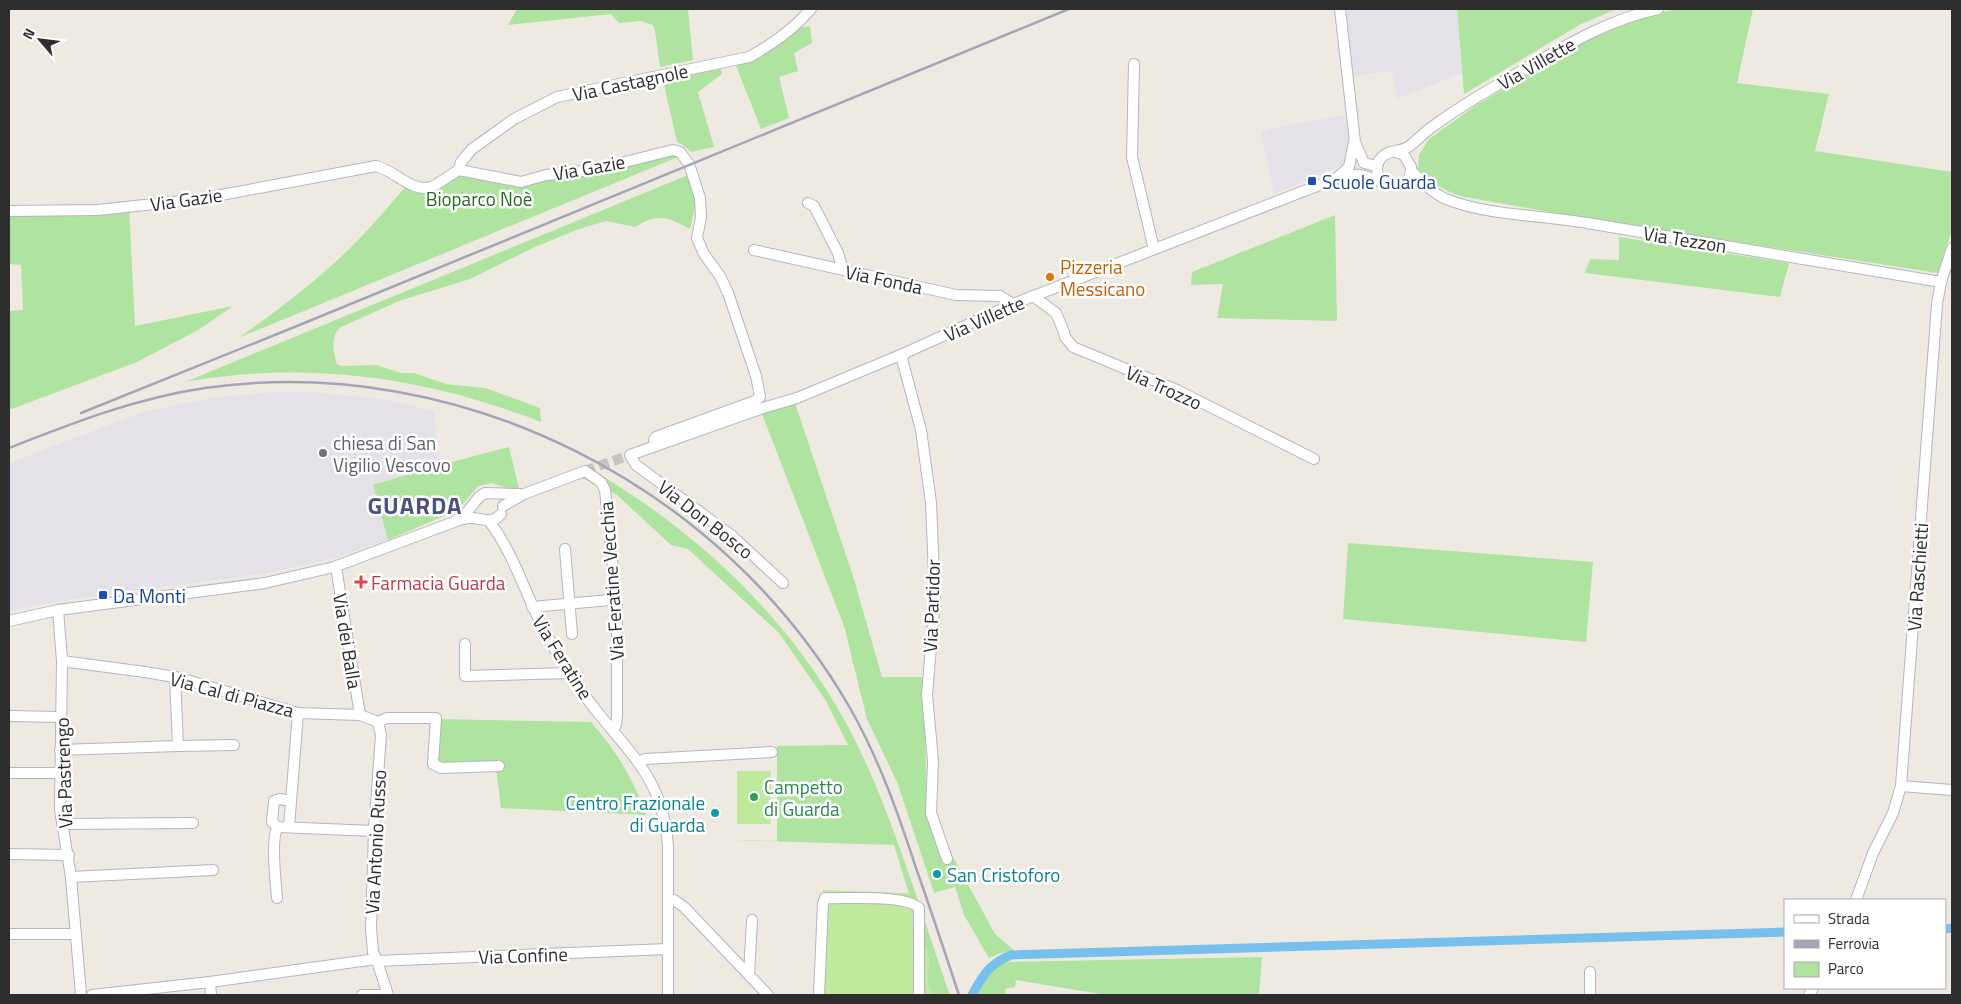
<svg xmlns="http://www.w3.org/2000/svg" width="1961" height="1004" viewBox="0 0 1961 1004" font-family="'Titillium Web',sans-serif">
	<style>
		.industrial { fill: #e4e1e8 }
		.green { fill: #aee49f }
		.pitch { fill: #bfea9b }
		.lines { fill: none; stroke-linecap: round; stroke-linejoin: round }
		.canal { stroke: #77c0ee; stroke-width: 9 }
		.minor-tunnel { stroke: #c8c4bd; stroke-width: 10; stroke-dasharray: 10 5; stroke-linecap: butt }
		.minor-casing { stroke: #b4b5c1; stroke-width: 12 }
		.minor { stroke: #fff; stroke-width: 10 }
		.rail { stroke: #a3a4b7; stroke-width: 2.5 }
		.transit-dot { fill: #1a4fb4; stroke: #fff; stroke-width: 2 }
		.food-dot { fill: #e8710a; stroke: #fff; stroke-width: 2 }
		.worship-dot { fill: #6b7280; stroke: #fff; stroke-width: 2 }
		.health-dot { fill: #e0444e; stroke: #fff; stroke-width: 2 }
		.leisure-dot { fill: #2e9e5b; stroke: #fff; stroke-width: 2 }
		.culture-dot { fill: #0f9aa8; stroke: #fff; stroke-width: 2 }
		.labels { text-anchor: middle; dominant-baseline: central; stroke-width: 5; stroke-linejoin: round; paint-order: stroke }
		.street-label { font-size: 19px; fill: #2e2e2e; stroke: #fff }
		.transit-label { font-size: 19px; fill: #164399; stroke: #fff; text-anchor: start }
		.park-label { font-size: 19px; fill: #236c1c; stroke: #fff }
		.food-label { font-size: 19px; fill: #c56008; stroke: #fff; text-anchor: start }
		.worship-label { font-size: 19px; fill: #5b616d; stroke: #fff; text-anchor: start }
		.health-label { font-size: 19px; fill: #be3a42; stroke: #fff; text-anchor: start }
		.leisure-label { font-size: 19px; fill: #27864d; stroke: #fff; text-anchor: start }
		.culture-label { font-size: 19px; fill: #0d838f; stroke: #fff; text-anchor: end }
		.district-label { font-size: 24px; font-weight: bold; letter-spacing: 1px; fill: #4e517f; stroke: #fff }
	</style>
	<rect width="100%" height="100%" fill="#efeae1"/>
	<g class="industrial">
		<polygon points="1344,9 1457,9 1462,73 1397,99 1393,71 1353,76"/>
		<polygon points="1346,115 1353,161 1274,194 1261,133 1273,128"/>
		<polygon points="276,392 311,392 382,399 434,411 440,465 373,485 388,540 339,557 268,573 60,601 9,611 9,463 119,421 148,411 210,398"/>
	</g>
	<g class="green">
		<polygon points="517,9 688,9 693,60 660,67 655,31 653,25 640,21 619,23 611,14 508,25"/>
		<polygon points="1457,9 1617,9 1581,24 1464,94"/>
		<path d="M 1679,9 L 1753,9 L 1737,83 L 1829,94 L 1815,151 L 1952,172 L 1952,230 L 1938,273 L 1601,221 L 1465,197 C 1447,193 1432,183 1418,169 L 1419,155 L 1429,139 L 1475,106 L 1589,38 L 1617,25 L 1648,15 Z"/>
		<polygon points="810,26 812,43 794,53 798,71 779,77 789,118 761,129 735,63 799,28"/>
		<polygon points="720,66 722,74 698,92 714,147 691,152 683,145 677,142 663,80"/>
		<path d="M 675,155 L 678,157 L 238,338 C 280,309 321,278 357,241 C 375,223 391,203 408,184 L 416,189 L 457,173 L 512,183 Z"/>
		<path d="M 688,175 L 696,202 L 690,229 C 666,217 659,213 635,227 L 606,221 L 579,229 L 535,247 L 470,279 L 399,301 L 341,327 C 330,336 333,351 337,364 L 342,366 L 376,365 L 401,373 L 414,373 L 446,384 L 485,388 L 540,408 L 541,422 C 425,377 308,360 185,382 Z"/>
		<polygon points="129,207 135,326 233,306 200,329 137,362 9,410 9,311 23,310 21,265 9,264 9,214"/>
		<polygon points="1335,215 1337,321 1217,318 1223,284 1191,285 1192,272"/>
		<polygon points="1619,237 1789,263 1780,297 1585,273 1590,259 1619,260"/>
		<polygon points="795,403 853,576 882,677 925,677 926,794 948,856 953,857 995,934 1015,951 1001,953 989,958 964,915 955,887 934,893 897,782 867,719 844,626 762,414"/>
		<polygon points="509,447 519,489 506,488 492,483 478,486 458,510 388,540 373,485 440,465"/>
		<path d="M 597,473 C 707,538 800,629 857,744 C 895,822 921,913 950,995 L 934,995 L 927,984 L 929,960 L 894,845 L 724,840 L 777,841 L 777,746 L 848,745 L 826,701 L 779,633 L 688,549 L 671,545 L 617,495 L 582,478 Z"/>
		<polygon points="1348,543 1593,562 1586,642 1343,619"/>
		<path d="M 436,719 L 591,722 C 617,752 633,778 646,815 L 501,808 L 496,768 L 428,767 Z"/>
		<path d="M 1262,957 L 1259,995 L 1106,995 L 1016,980 L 1015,987 L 1005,989 L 1006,995 L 974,995 C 982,981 988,968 1004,962 Z"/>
	</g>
	<g class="pitch">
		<rect x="737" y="771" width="34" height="53"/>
		<polygon points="823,890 909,893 929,960 927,984 934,995 821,995"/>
	</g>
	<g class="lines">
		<g class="canal">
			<polyline points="1945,929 1952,928"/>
			<path d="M 972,995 C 983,975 989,964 1011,955 L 1785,932"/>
		</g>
		<polyline class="minor-tunnel" points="585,471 630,455"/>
		<g class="minor-casing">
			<g id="minor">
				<polyline points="1340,9 1355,142 1364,163 1377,166"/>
				<polyline points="1134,64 1132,157 1154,249"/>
				<path d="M 459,170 L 461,162 L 472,149 L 514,119 L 557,97 L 749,57 C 773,44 793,30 811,9"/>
				<path d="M 1411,170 C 1421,181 1432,193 1446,199 C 1488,216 1542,215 1587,223 C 1705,242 1823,262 1941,282"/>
				<polyline points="1338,177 1349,167 1354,142"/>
				<path d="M 1383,182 C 1377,175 1374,166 1381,158 C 1387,150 1399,152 1408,147 C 1418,140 1425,131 1435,125 C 1460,106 1489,90 1516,74 C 1562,48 1606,20 1658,9"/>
				<polyline points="808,203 814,206 838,253 843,270"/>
				<path d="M 9,211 L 98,210 L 200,199 L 376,166 C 394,170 412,193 431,187 C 441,183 449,175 459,170 L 521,182 L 546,175 L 593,170 L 673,150 L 680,152 L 689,164 L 700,198 L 701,217 L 697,238 L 704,254 L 720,276 L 728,293 L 756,376 L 760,397 L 755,401 L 656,437 L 654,440 L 657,445"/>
				<polyline points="754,250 956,295 1000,296 1013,304"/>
				<polyline points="1033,296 1056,313 1064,332 1065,337 1073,347 1177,390 1314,459"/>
				<polyline points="905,353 902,359 921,430 931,503 935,599 927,695 933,761 931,813 947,859"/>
				<polyline points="503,506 524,494 585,471 601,482 605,490 617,609 617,716 616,725 612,729"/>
				<polyline points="456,520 467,512 479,497 485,493 520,494"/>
				<path d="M 489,521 C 516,556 527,601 549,639 C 563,663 577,687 595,709 C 633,757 663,780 668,846 L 668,995"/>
				<polyline points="565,549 572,634"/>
				<polyline points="336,567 360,715"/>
				<path d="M 783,583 L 731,535 L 636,465 L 630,455 L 763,408 L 797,398 L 905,353 L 1013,304 L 1335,179 C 1343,177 1352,174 1360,175 C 1376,177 1411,201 1411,167 L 1404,155 L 1396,152"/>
				<polyline points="532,607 610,600"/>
				<polyline points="58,610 62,661 60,810 71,877 81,995"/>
				<path d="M 9,621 L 58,610 L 265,583 L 334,567 L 454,522 C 459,520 464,518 470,518 C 483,518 492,525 501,514"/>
				<polyline points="465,644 465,676 569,673"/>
				<polyline points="62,661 145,672 180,678 298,713 360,715 378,722"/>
				<polyline points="9,716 60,717"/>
				<polyline points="378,722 381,735 374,831 371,928 373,952 377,961 388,995"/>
				<polyline points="378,722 387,718 436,718 433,764 441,768 499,766"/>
				<polyline points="178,746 234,745"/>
				<polyline points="60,750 178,746 175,677"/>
				<polyline points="639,762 645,759 772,752"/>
				<polyline points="9,773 61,773"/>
				<polyline points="1901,786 1952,790"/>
				<polyline points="290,801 280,799 274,801 272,822 278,827 374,831"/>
				<polyline points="62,824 193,823"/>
				<polyline points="289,827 298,713"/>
				<polyline points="9,854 69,855"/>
				<polyline points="71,877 213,870"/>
				<path d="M 277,898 C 276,883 270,838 278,827"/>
				<polyline points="668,899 674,900 684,907 768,995"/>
				<polyline points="1856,900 1873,853 1893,813 1901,786 1937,304 1941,282 1952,248"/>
				<polyline points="9,934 76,934"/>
				<polyline points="377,961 668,949"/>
				<polyline points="749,975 752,920"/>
				<polyline points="210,982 211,995"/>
				<polyline points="92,995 210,982 376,959"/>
				<polyline points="362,995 387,995"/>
				<path d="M 819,995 L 823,903 L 825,898 C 847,899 904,894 919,908 L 919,995"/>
				<polyline points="1590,995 1590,972"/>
				<polyline points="1809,995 1813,988"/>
			</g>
		</g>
		<use href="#minor" class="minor"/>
		<g class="rail">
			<polyline points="81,413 297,326 1069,9"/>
			<path d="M 9,448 C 73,423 136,398 205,388 C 460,352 722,485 850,708 C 879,759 898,813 916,868 C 931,910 945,953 959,995"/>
		</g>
	</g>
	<g class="transit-dot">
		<rect x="1307" y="176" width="10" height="10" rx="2.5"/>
		<rect x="98" y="590" width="10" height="10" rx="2.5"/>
	</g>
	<circle class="food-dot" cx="1050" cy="277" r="5"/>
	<circle class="worship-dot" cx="323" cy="453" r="5"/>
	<path class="health-dot" d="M358.5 574.5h5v5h5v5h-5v5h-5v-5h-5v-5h5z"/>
	<circle class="leisure-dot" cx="754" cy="797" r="5"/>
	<g class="culture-dot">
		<circle cx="715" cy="813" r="5"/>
		<circle cx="937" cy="874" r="5"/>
	</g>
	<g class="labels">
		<g class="street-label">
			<text transform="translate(1536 63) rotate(-30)">Via Villette</text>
			<text transform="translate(630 82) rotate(-12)">Via Castagnole</text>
			<text transform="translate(589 167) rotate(-10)">Via Gazie</text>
			<text transform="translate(186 199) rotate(-8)">Via Gazie</text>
			<text transform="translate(1685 239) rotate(9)">Via Tezzon</text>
			<text transform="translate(884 279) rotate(12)">Via Fonda</text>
			<text transform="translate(984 318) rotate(-24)">Via Villette</text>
			<text transform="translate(1164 387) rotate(24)">Via Trozzo</text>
			<text transform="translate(706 519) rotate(38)">Via Don Bosco</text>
			<text transform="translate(1917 577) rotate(-86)">Via Raschietti</text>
			<text transform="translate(611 581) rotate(-94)">Via Feratine Vecchia</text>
			<text transform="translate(931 606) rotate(-88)">Via Partidor</text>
			<text transform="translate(348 641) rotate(81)">Via dei Balla</text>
			<text transform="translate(563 657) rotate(58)">Via Feratine</text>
			<text transform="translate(232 694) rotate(15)">Via Cal di Piazza</text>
			<text transform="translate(63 773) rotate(-92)">Via Pastrengo</text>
			<text transform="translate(375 842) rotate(-87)">Via Antonio Russo</text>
			<text transform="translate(523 955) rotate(-2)">Via Confine</text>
		</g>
		<g class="transit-label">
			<text x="1322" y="181">Scuole Guarda</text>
			<text x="113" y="595">Da Monti</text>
		</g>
		<g class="park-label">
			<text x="479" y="198">Bioparco Noè</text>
		</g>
		<g class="food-label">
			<text x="1060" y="266">Pizzeria<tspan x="1060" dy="22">Messicano</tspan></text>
		</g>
		<g class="worship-label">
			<text x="333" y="442">chiesa di San<tspan x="333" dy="22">Vigilio Vescovo</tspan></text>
		</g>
		<g class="health-label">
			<text x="371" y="582">Farmacia Guarda</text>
		</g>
		<g class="leisure-label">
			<text x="764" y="786">Campetto<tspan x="764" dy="22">di Guarda</tspan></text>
		</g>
		<g class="culture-label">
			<text x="705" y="802">Centro Frazionale<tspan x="705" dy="22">di Guarda</tspan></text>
			<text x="947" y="874" text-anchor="start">San Cristoforo</text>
		</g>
		<g class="district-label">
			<text x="415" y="505">GUARDA</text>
		</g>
	</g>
	<rect width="1961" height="1004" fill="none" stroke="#2e2e2e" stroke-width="20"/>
	<rect x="1784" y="899" width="162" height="90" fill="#ffffff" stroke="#ababab"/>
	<rect x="1794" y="915" width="25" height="8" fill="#ffffff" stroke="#ababab"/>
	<text x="1828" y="924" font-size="15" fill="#2e2e2e">Strada</text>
	<rect x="1794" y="940" width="25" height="8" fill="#a3a4b7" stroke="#ababab"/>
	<text x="1828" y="949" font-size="15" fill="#2e2e2e">Ferrovia</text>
	<rect x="1794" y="962" width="25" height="15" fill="#aee49f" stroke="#ababab"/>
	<text x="1828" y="974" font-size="15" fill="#2e2e2e">Parco</text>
	<g transform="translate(40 40) rotate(298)" stroke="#ffffff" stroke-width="4" paint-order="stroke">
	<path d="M0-4L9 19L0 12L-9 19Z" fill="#2e2e2e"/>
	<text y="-8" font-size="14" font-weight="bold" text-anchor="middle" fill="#2e2e2e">N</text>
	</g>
</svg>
